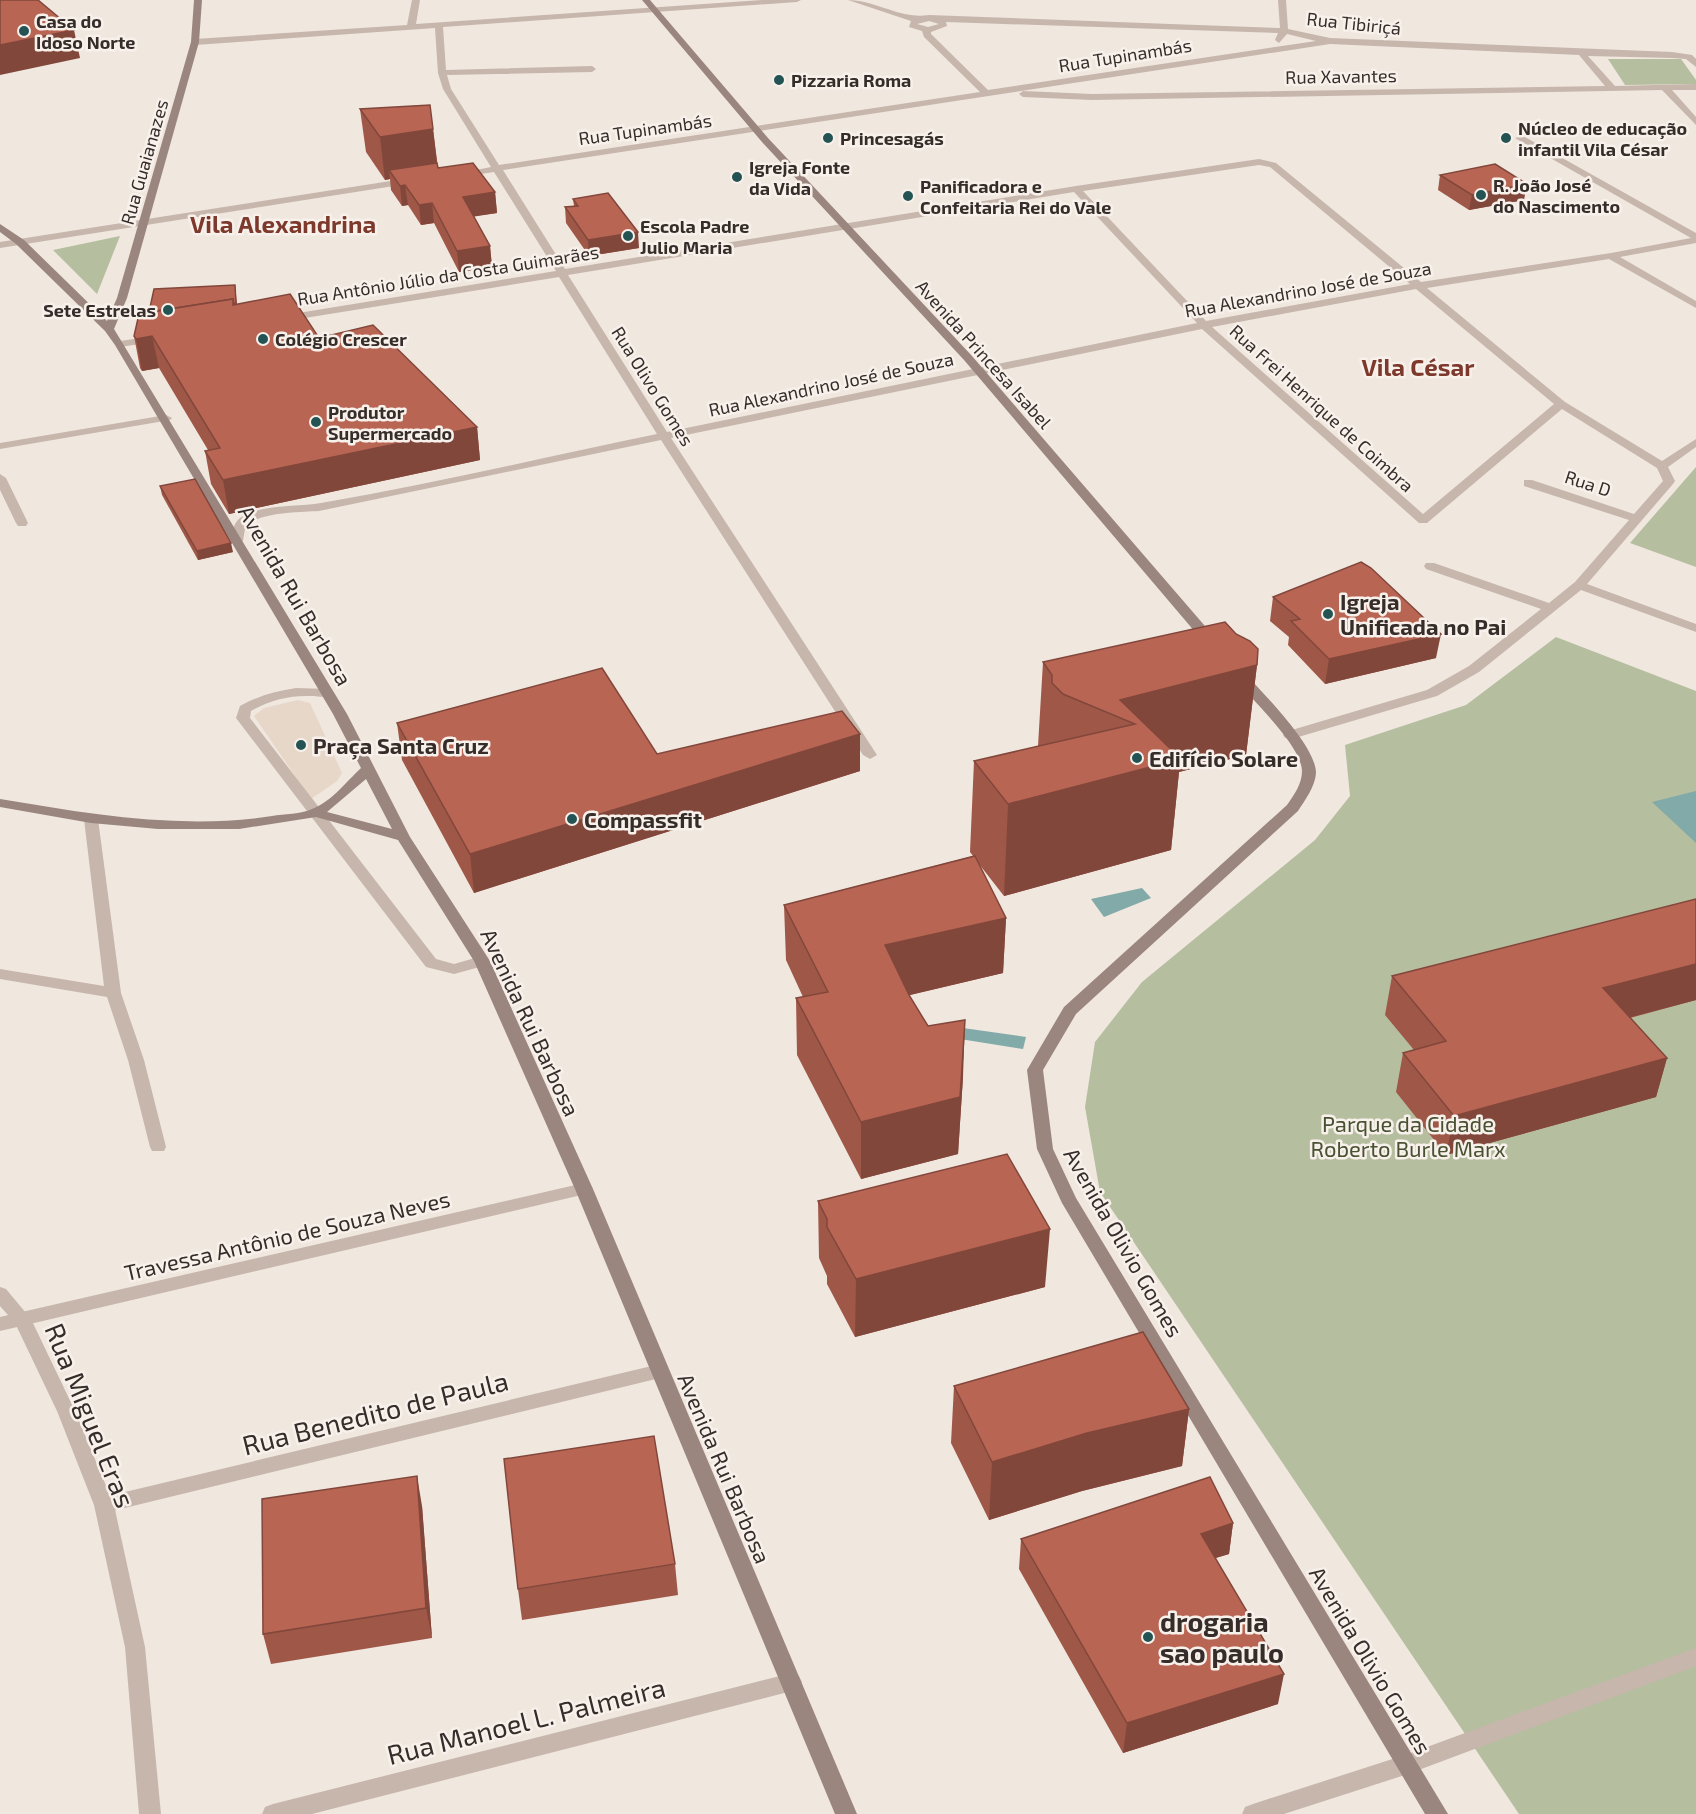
<svg xmlns="http://www.w3.org/2000/svg" width="1696" height="1814" viewBox="0 0 1696 1814" font-family="'Exo 2',sans-serif">
	<style>
		.green { fill: #b6bea0 }
		.plaza { fill: #e6d7c8 }
		.water { fill: #81aaa9 }
		.lines { fill: none; stroke-linecap: round; stroke-linejoin: round }
		.lane { fill: #c7b6ac; fill-rule: evenodd }
		.street { fill: #c7b6ac; fill-rule: evenodd }
		.secondary { fill: #9a867e; fill-rule: evenodd }
		.wall { fill: #9f5748 }
		.shaded-wall { fill: #82473b }
		.building { fill: #b96554; stroke: #82473b; stroke-width: 1.5 }
		.poi-dot { fill: #245353; stroke: #f8f1eb; stroke-width: 2 }
		.labels { text-anchor: middle; dominant-baseline: central; stroke-width: 5; stroke-linejoin: round; paint-order: stroke }
		.far-poi-label { font-size: 18px; font-weight: bold; fill: #362d2a; stroke: #f8f1eb; text-anchor: start }
		.far-street-label { font-size: 18px; fill: #362d2a; stroke: #f8f1eb }
		.street-label { font-size: 22px; fill: #362d2a; stroke: #f8f1eb }
		.poi-label { font-size: 22px; font-weight: bold; fill: #362d2a; stroke: #f8f1eb; text-anchor: start }
		.park-label { font-size: 22px; fill: #485131; stroke: #f8f1eb }
		.far-district-label { font-size: 24px; font-weight: bold; fill: #7c392c; stroke: #f8f1eb }
		.near-street-label { font-size: 27px; fill: #362d2a; stroke: #f8f1eb }
		.near-poi-label { font-size: 27px; font-weight: bold; fill: #362d2a; stroke: #f8f1eb; text-anchor: start }
	</style>
	<rect width="100%" height="100%" fill="#f0e7df"/>
	<g class="green">
		<polygon points="1608,59 1681,59 1696,80 1696,84 1625,85"/>
		<polygon points="120,236 97,294 53,250"/>
		<polygon points="1696,467 1696,567 1630,543"/>
		<polygon points="1556,637 1696,691 1696,1814 1519,1814 1100,1192 1085,1107 1095,1042 1142,982 1315,840 1350,796 1345,745 1466,705"/>
	</g>
	<polygon class="plaza" points="298,700 310,703 342,773 337,781 311,799 254,716 264,708"/>
	<g class="water">
		<polygon points="1696,791 1696,843 1652,802"/>
		<polygon points="1142,888 1151,898 1104,917 1091,899"/>
		<polygon points="963,1028 1026,1037 1023,1049 960,1039"/>
	</g>
	<g class="lines">
		<g class="lane">
			<polygon points="584,1183 590,1185 593,1189 590,1193 0,1331 0,1317"/>
			<polygon points="660,1364 667,1366 669,1371 667,1376 660,1378 104,1513 97,1511 94,1505 97,1499 104,1497"/>
			<polygon points="792,1673 799,1676 802,1682 799,1688 792,1691 312,1814 262,1814 265,1807 273,1804"/>
		</g>
		<g class="street">
			<path d="M 412,0 L 420,0 L 416,24 L 762,0 L 801,0 L 797,2 L 443,27 L 446,70 L 592,66 L 596,69 L 592,72 L 447,75 L 451,89 L 499,165 L 980,92 L 924,37 L 922,31 L 909,27 L 911,21 L 848,0 C 876,0 901,20 929,15 L 1280,28 L 1278,0 L 1286,0 L 1288,29 L 1330,38 L 1672,52 L 1692,55 L 1696,59 L 1696,67 L 1686,59 L 1672,58 L 1588,56 L 1615,86 L 1696,84 L 1696,90 L 1672,90 L 1696,117 L 1696,125 L 1662,90 L 1092,100 L 1023,97 L 1019,94 L 1023,91 L 1092,94 L 1605,86 L 1579,55 L 1330,44 L 503,170 L 565,269 L 1076,186 L 1259,159 L 1276,163 L 1421,282 L 1611,253 L 1691,238 L 1515,138 L 1523,136 L 1696,233 L 1696,243 L 1620,257 L 1696,301 L 1696,308 L 1609,259 L 1427,288 L 1565,402 L 1662,461 L 1696,439 L 1696,447 L 1668,467 L 1675,481 L 1673,484 L 1587,584 L 1696,624 L 1696,632 L 1581,590 L 1479,672 L 1437,696 L 1295,738 L 1285,738 L 1283,735 L 1285,732 L 1427,690 L 1469,666 L 1541,609 L 1426,569 L 1424,566 L 1426,563 L 1434,563 L 1549,603 L 1575,582 L 1629,520 L 1524,486 L 1524,480 L 1532,480 L 1634,514 L 1663,481 L 1657,468 L 1562,409 L 1427,523 L 1419,523 L 1202,329 L 671,438 L 877,755 L 870,759 L 863,755 L 661,440 L 319,511 C 301,512 261,512 248,525 C 243,529 245,537 242,543 L 234,543 C 230,534 233,524 240,518 C 259,504 298,507 321,503 C 433,484 545,457 657,434 L 559,277 L 286,321 L 281,318 L 286,315 L 556,271 L 494,172 L 461,177 L 456,174 L 491,167 L 443,89 L 438,73 L 435,28 L 195,45 L 191,42 L 195,39 L 407,25 ZM 929,21 L 939,24 L 928,27 L 917,24 ZM 946,22 L 1278,33 L 1275,40 L 1279,43 L 1287,34 L 1316,41 L 988,90 L 931,34 L 931,32 L 947,26 ZM 1259,165 L 1270,167 L 1410,284 L 1206,321 L 1083,191 ZM 1074,192 L 1197,323 L 667,432 L 568,275 ZM 1416,289 L 1554,404 L 1423,514 L 1212,327 Z"/>
			<polygon points="410,178 415,181 413,183 0,248 0,242"/>
			<polygon points="155,336 159,337 159,341 120,347 115,344 120,341"/>
			<polygon points="166,415 172,418 170,420 0,449 0,443"/>
			<polygon points="0,474 6,478 28,523 26,526 18,526 16,523 0,490"/>
			<path d="M 296,688 L 327,689 L 334,693 C 328,699 320,696 311,696 C 290,695 270,700 251,711 L 250,718 L 436,959 L 454,964 L 482,956 L 490,961 L 487,965 L 454,974 L 426,967 L 236,718 L 240,706 C 258,696 276,691 296,688 Z"/>
			<polygon points="91,815 98,819 121,993 144,1060 166,1147 164,1151 152,1151 150,1147 128,1060 107,997 0,979 0,969 104,986 84,819"/>
			<polygon points="0,1287 6,1289 31,1319 75,1411 114,1505 145,1647 161,1814 139,1814 125,1647 94,1505 57,1411 15,1323 0,1306"/>
			<polygon points="1696,1648 1696,1666 1408,1774 1284,1814 1242,1814 1245,1807 1253,1804 1408,1754"/>
		</g>
		<g class="secondary">
			<path d="M 194,0 L 202,0 L 199,42 L 127,298 L 114,329 L 347,714 L 410,837 L 490,961 L 593,1189 L 857,1814 L 835,1814 L 575,1189 L 474,961 L 398,840 L 316,817 L 239,829 L 158,829 L 91,823 L 0,807 L 0,799 C 90,814 181,830 272,816 C 284,814 301,814 312,809 C 331,802 346,782 361,768 L 333,714 L 115,345 L 105,331 L 16,244 L 0,232 L 0,224 L 24,240 L 107,321 L 117,298 L 191,42 ZM 366,779 L 392,829 L 327,812 Z"/>
			<polygon points="642,0 650,0 768,138 972,356 1217,640 1219,643 1217,646 1207,646 964,360 762,142"/>
			<path d="M 1241,673 L 1246,674 C 1264,695 1316,746 1316,773 C 1315,787 1305,800 1298,811 L 1076,1014 L 1043,1070 L 1053,1149 L 1076,1198 L 1448,1814 L 1425,1814 L 1062,1203 L 1037,1149 L 1027,1070 L 1064,1007 L 1287,805 C 1294,795 1302,784 1302,771 C 1301,744 1251,700 1234,677 Z"/>
		</g>
	</g>
	<g class="wall">
		<polygon points="360,109 433,129 438,168 495,192 497,213 474,216 490,246 492,267 459,272 434,223 421,225 408,205 402,206 391,190 390,179 385,180 366,152"/>
		<polygon points="1440,175 1524,200 1469,210 1438,190"/>
		<polygon points="573,199 639,248 589,256 566,223 565,207 574,206"/>
		<polygon points="235,285 237,304 319,338 477,427 480,460 229,514 211,484 205,451 208,450 159,368 142,371 140,368 134,336 149,312"/>
		<polygon points="160,486 233,552 198,560 162,495"/>
		<polygon points="1273,597 1436,658 1325,684 1288,645 1289,637 1270,621"/>
		<polygon points="1043,662 1257,665 1246,755 1179,772 1171,850 1004,896 979,864 1006,918 1003,973 909,995 928,1026 963,1077 958,1154 861,1179 797,1055 796,998 803,997 786,960 784,905 973,856 970,852 974,761 1038,746"/>
		<polygon points="397,723 657,754 860,771 474,893 402,760"/>
		<polygon points="1392,976 1696,1000 1630,1018 1667,1058 1656,1097 1446,1155 1396,1092 1403,1053 1414,1050 1385,1015"/>
		<polygon points="818,1201 1045,1287 855,1337 827,1284 827,1276 819,1258"/>
		<polygon points="954,1386 1189,1409 1182,1466 1082,1491 989,1520 951,1443"/>
		<polygon points="422,1506 432,1638 271,1664 263,1634"/>
		<polygon points="1233,1523 1229,1554 1215,1558 1278,1704 1123,1753 1019,1569 1021,1539"/>
		<polygon points="675,1564 678,1595 522,1620 518,1589"/>
	</g>
	<g class="shaded-wall">
		<polygon points="74,30 80,58 0,75 0,45"/>
		<polygon points="433,129 438,172 389,170 390,179 385,180 380,137"/>
		<polygon points="1527,184 1524,200 1469,210 1472,195"/>
		<polygon points="405,185 408,205 402,206 400,186"/>
		<polygon points="495,192 497,213 465,218 463,197"/>
		<polygon points="432,203 434,223 421,225 419,205"/>
		<polygon points="638,232 639,248 589,256 588,240"/>
		<polygon points="490,246 492,267 459,272 457,251"/>
		<polygon points="152,336 159,368 142,371 136,339"/>
		<polygon points="477,427 480,460 229,514 223,480"/>
		<polygon points="231,543 233,552 198,560 197,551"/>
		<polygon points="1441,634 1436,658 1325,684 1329,659"/>
		<polygon points="1257,665 1246,755 1179,772 1171,850 1004,896 1008,804 1135,724 1120,700"/>
		<polygon points="860,734 860,771 474,893 470,854"/>
		<polygon points="1006,918 1003,973 885,1001 885,945"/>
		<polygon points="1696,964 1696,1000 1593,1027 1603,988"/>
		<polygon points="965,1020 963,1077 958,1154 861,1179 861,1122"/>
		<polygon points="1667,1058 1656,1097 1446,1155 1454,1116"/>
		<polygon points="1050,1229 1045,1287 855,1337 856,1279"/>
		<polygon points="1189,1409 1182,1466 1082,1491 989,1520 992,1462 1087,1433"/>
		<polygon points="417,1476 422,1506 432,1638 426,1608"/>
		<polygon points="1233,1523 1229,1554 1196,1564 1201,1534"/>
		<polygon points="1284,1674 1278,1704 1123,1753 1127,1723"/>
	</g>
	<g class="building">
		<polygon points="0,0 38,0 74,30 0,45"/>
		<polygon points="430,105 433,129 380,137 360,109"/>
		<polygon points="437,163 438,168 473,163 495,192 463,197 490,246 457,251 432,203 419,205 405,185 400,186 389,170"/>
		<polygon points="1495,164 1527,184 1472,195 1440,175"/>
		<polygon points="608,193 638,232 588,240 565,207 578,206 573,199"/>
		<polygon points="235,285 236,304 234,304 233,299 149,312 154,289"/>
		<polygon points="290,294 319,338 373,325 477,427 223,480 205,451 220,448 152,336 136,339 134,336 139,314 233,299 233,305"/>
		<polygon points="195,479 231,543 197,551 160,486"/>
		<polygon points="1361,562 1371,568 1441,634 1329,659 1291,621 1300,619 1273,597"/>
		<polygon points="1225,622 1236,634 1250,641 1258,649 1257,665 1120,700 1181,759 1008,804 974,761 1135,724 1063,694 1052,683 1052,675 1043,662"/>
		<polygon points="602,668 657,754 842,711 860,734 470,854 397,723"/>
		<polygon points="975,856 1006,918 885,945 909,995 928,1026 965,1020 960,1097 861,1122 796,998 828,992 784,905"/>
		<polygon points="1696,899 1696,964 1603,988 1667,1058 1454,1116 1403,1053 1446,1041 1392,976"/>
		<polygon points="1007,1154 1050,1229 856,1279 827,1227 827,1219 818,1201"/>
		<polygon points="1143,1332 1189,1409 1087,1433 992,1462 954,1386"/>
		<polygon points="654,1436 675,1564 518,1589 504,1459"/>
		<polygon points="417,1476 426,1608 263,1634 262,1499"/>
		<polygon points="1210,1477 1233,1523 1201,1534 1284,1674 1127,1723 1021,1539"/>
	</g>
	<g class="poi-dot">
		<circle cx="24" cy="31" r="6"/>
		<circle cx="779" cy="80" r="6"/>
		<circle cx="828" cy="138" r="6"/>
		<circle cx="1506" cy="138" r="6"/>
		<circle cx="737" cy="177" r="6"/>
		<circle cx="1481" cy="195" r="6"/>
		<circle cx="908" cy="196" r="6"/>
		<circle cx="628" cy="236" r="6"/>
		<circle cx="168" cy="310" r="6"/>
		<circle cx="263" cy="339" r="6"/>
		<circle cx="316" cy="422" r="6"/>
		<circle cx="1328" cy="614" r="6"/>
		<circle cx="301" cy="745" r="6"/>
		<circle cx="1137" cy="758" r="6"/>
		<circle cx="572" cy="819" r="6"/>
		<circle cx="1148" cy="1637" r="6"/>
	</g>
	<g class="labels">
		<g class="far-poi-label">
			<text x="36" y="21">Casa do<tspan x="36" dy="21">Idoso Norte</tspan></text>
			<text x="791" y="80">Pizzaria Roma</text>
			<text x="1518" y="128">Núcleo de educação<tspan x="1518" dy="21">infantil Vila César</tspan></text>
			<text x="840" y="138">Princesagás</text>
			<text x="749" y="167">Igreja Fonte<tspan x="749" dy="21">da Vida</tspan></text>
			<text x="1493" y="185">R. João José<tspan x="1493" dy="21">do Nascimento</tspan></text>
			<text x="920" y="186">Panificadora e<tspan x="920" dy="21">Confeitaria Rei do Vale</tspan></text>
			<text x="640" y="226">Escola Padre<tspan x="640" dy="21">Julio Maria</tspan></text>
			<text x="156" y="310" text-anchor="end">Sete Estrelas</text>
			<text x="275" y="339">Colégio Crescer</text>
			<text x="328" y="412">Produtor<tspan x="328" dy="21">Supermercado</tspan></text>
		</g>
		<g class="far-street-label">
			<text transform="translate(1354 23) rotate(6)">Rua Tibiriçá</text>
			<text transform="translate(1125 55) rotate(-9)">Rua Tupinambás</text>
			<text transform="translate(1341 76) rotate(-1)">Rua Xavantes</text>
			<text transform="translate(645 129) rotate(-8)">Rua Tupinambás</text>
			<text transform="translate(144 162) rotate(-74)">Rua Guaianazes</text>
			<text transform="translate(448 275) rotate(-9)">Rua Antônio Júlio da Costa Guimarães</text>
			<text transform="translate(1308 289) rotate(-10)">Rua Alexandrino José de Souza</text>
			<text transform="translate(984 354) rotate(48)">Avenida Princesa Isabel</text>
			<text transform="translate(831 384) rotate(-12)">Rua Alexandrino José de Souza</text>
			<text transform="translate(653 386) rotate(58)">Rua Olivo Gomes</text>
			<text transform="translate(1322 408) rotate(42)">Rua Frei Henrique de Coimbra</text>
			<text transform="translate(1588 483) rotate(18)">Rua D</text>
		</g>
		<g class="street-label">
			<text transform="translate(296 595) rotate(60)">Avenida Rui Barbosa</text>
			<text transform="translate(531 1022) rotate(65)">Avenida Rui Barbosa</text>
			<text transform="translate(287 1235) rotate(-13)">Travessa Antônio de Souza Neves</text>
			<text transform="translate(1124 1242) rotate(60)">Avenida Olivio Gomes</text>
			<text transform="translate(725 1468) rotate(67)">Avenida Rui Barbosa</text>
			<text transform="translate(1371 1660) rotate(59)">Avenida Olivio Gomes</text>
		</g>
		<g class="poi-label">
			<text x="1340" y="601">Igreja<tspan x="1340" dy="25">Unificada no Pai</tspan></text>
			<text x="313" y="745">Praça Santa Cruz</text>
			<text x="1149" y="758">Edifício Solare</text>
			<text x="584" y="819">Compassfit</text>
		</g>
		<g class="park-label">
			<text x="1408" y="1123">Parque da Cidade<tspan x="1408" dy="25">Roberto Burle Marx</tspan></text>
		</g>
		<g class="far-district-label">
			<text x="283" y="223">Vila Alexandrina</text>
			<text x="1418" y="366">Vila César</text>
		</g>
		<g class="near-street-label">
			<text transform="translate(375 1412) rotate(-14)">Rua Benedito de Paula</text>
			<text transform="translate(91 1415) rotate(68)">Rua Miguel Eras</text>
			<text transform="translate(526 1720) rotate(-14)">Rua Manoel L. Palmeira</text>
		</g>
		<g class="near-poi-label">
			<text x="1160" y="1621">drogaria<tspan x="1160" dy="31">sao paulo</tspan></text>
		</g>
	</g>
</svg>
